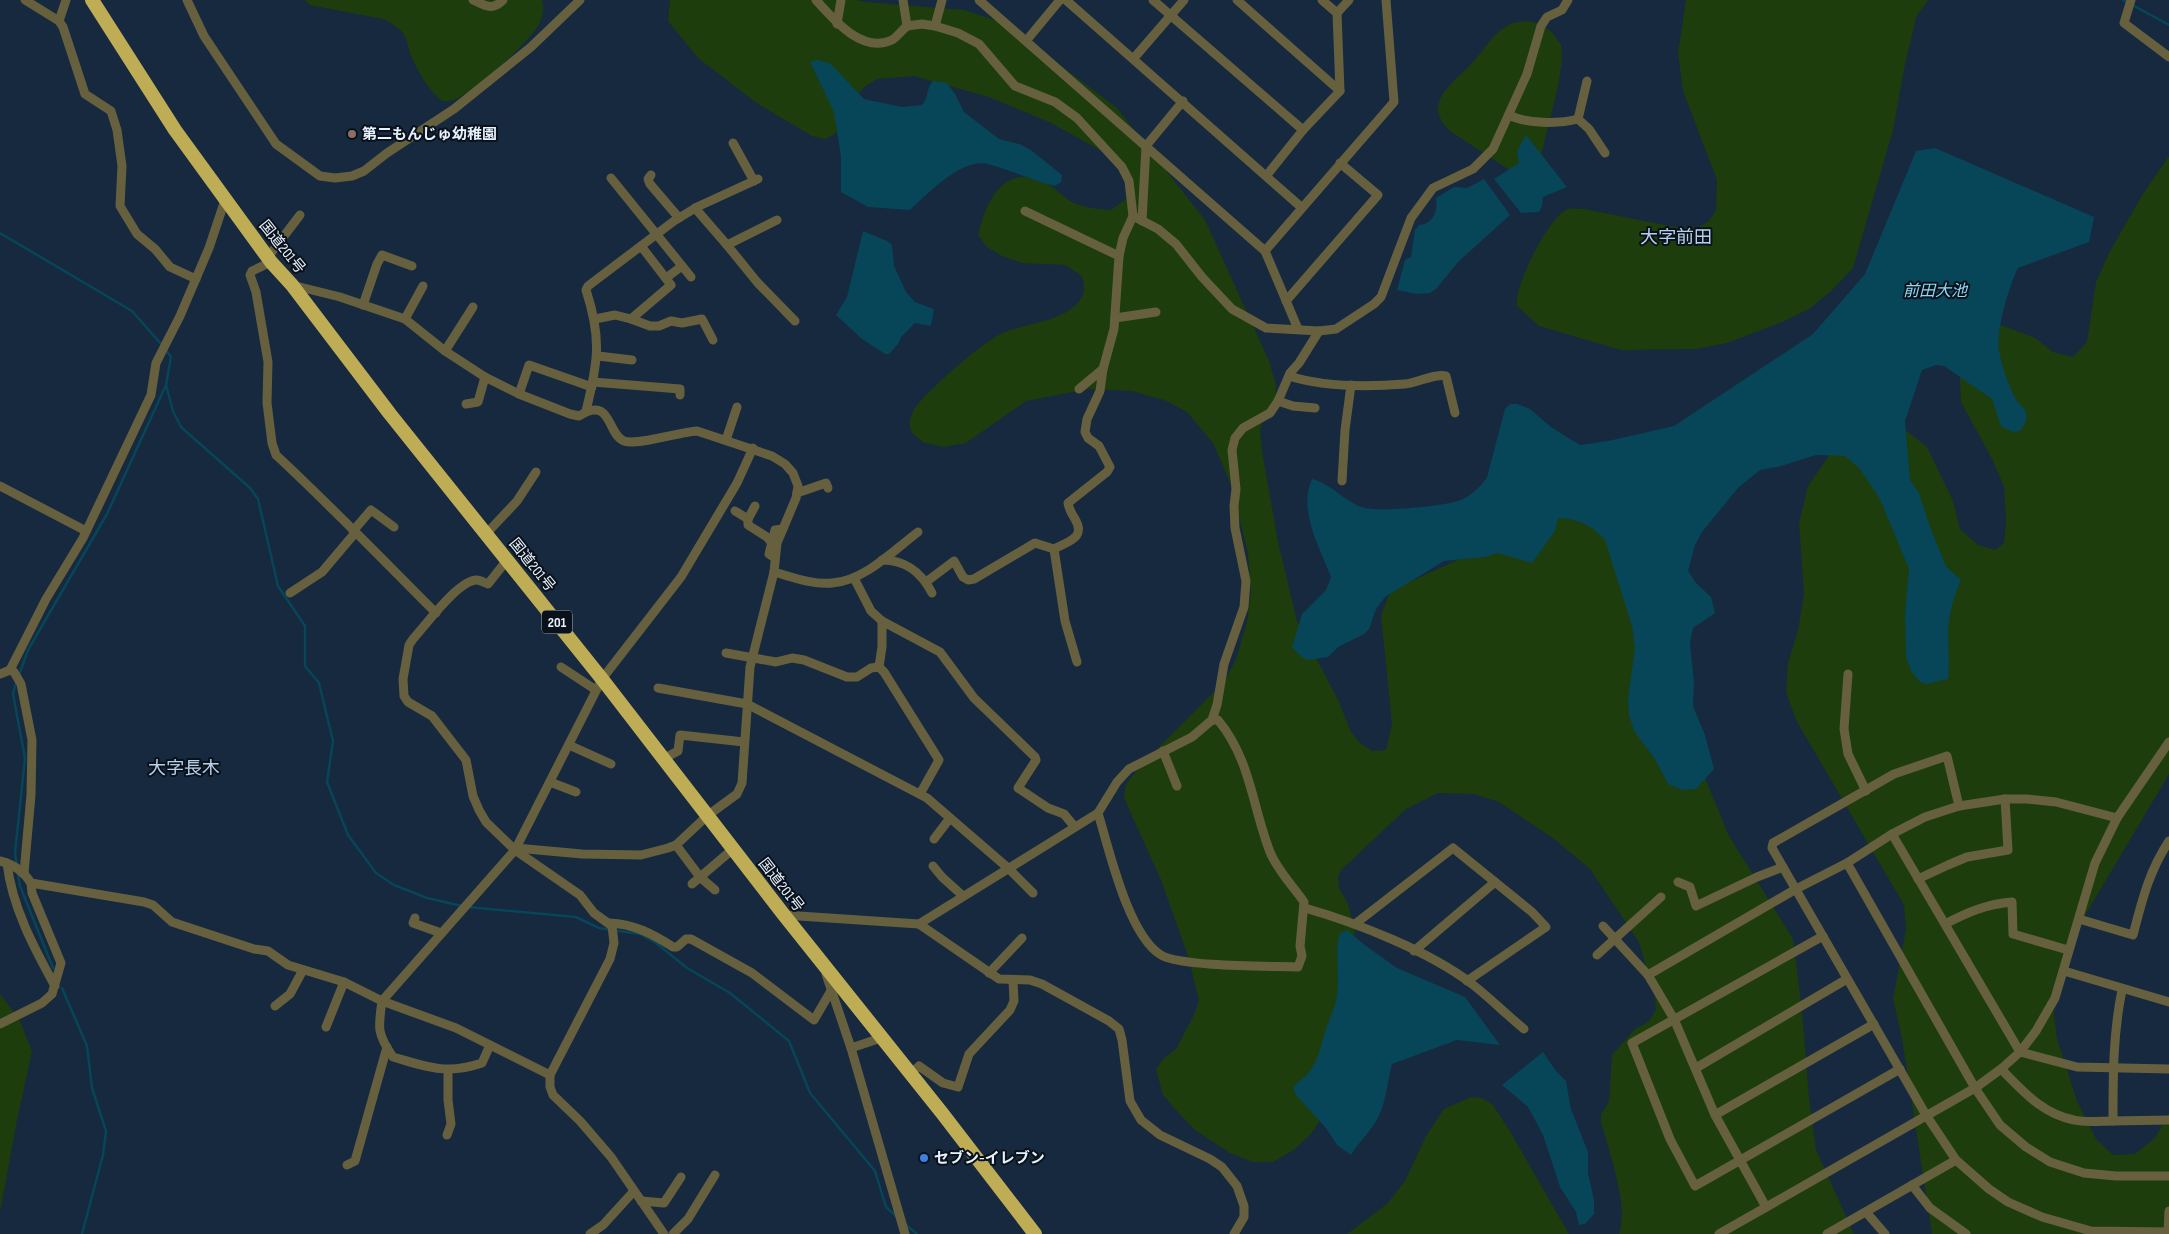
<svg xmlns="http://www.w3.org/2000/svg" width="2169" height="1234" viewBox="0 0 2169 1234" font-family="'Sofia Sans Condensed','Noto Sans JP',sans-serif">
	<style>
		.green { fill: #1d3d0d }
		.water { fill: #074558 }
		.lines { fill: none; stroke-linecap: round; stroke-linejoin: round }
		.stream { stroke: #074558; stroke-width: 2.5 }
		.minor { stroke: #67603f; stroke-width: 9 }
		.highway { stroke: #bfad56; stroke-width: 14 }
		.education-dot { fill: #8d6e63; stroke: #09111a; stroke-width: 2 }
		.shop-dot { fill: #3f7fe0; stroke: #09111a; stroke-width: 2 }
		.labels { text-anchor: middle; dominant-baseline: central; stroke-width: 4; stroke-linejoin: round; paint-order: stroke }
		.shield { fill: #09111a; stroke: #a4aeb9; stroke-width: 1 }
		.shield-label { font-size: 14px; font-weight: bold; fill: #e7f1fd }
		.poi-label { font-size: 15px; font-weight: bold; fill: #e7f1fd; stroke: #09111a; text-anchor: start }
		.street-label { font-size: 15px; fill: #e7f1fd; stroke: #09111a }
		.water-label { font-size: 16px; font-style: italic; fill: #8fd9f6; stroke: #09111a }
		.quarter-label { font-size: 18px; fill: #b8d0ec; stroke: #09111a }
	</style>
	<rect width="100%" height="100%" fill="#16293e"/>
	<g class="green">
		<path d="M 305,0 L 542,0 C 544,9 543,18 538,26 C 526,45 474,92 454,100 C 450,101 445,101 442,101 C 428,90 417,70 410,53 C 408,47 407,37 402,32 C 397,26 390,22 383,19 L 310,5 Z"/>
		<path d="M 670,0 L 856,0 L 865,2 L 964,10 L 1016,27 L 1043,52 L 1117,108 L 1205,220 L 1269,361 L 1276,385 L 1275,401 L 1266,411 L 1260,430 L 1263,457 L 1278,542 L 1297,621 L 1339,702 L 1351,732 L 1360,743 L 1372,751 L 1386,750 L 1392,724 L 1381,615 L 1390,593 L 1409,582 L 1544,521 L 1569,514 L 1595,513 L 1729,836 L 1793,939 L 1802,1011 L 1809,1098 L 1816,1150 L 1854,1234 L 1619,1234 C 1629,1205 1609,1152 1601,1122 L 1601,1114 L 1609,1102 L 1612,1055 L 1635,1029 L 1648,1022 L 1656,1010 L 1655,998 L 1639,942 L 1590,869 L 1553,838 L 1499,802 L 1474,794 L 1438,793 L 1406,809 L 1341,870 L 1338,877 L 1339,888 L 1348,904 L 1355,932 L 1350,984 L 1324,1114 L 1311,1134 L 1295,1149 L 1273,1162 L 1253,1162 L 1230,1153 L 1195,1130 L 1175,1109 L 1163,1095 L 1156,1069 L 1163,1059 L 1176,1049 L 1194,1015 L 1199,1000 L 1188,956 L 1161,880 L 1124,798 L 1126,784 L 1144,762 L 1225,681 L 1236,659 L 1247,622 L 1251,591 L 1248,553 L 1231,484 L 1213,443 L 1187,412 L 1167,401 L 1132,391 L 1088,389 L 1026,401 L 966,443 L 942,447 L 923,442 L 912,433 L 909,423 C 911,417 913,410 917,405 C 932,387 984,340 1005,332 C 1026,324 1053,322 1071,309 C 1084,299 1086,291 1082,276 L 1065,265 L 1022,263 L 1002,256 L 987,247 L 978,235 C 986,203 1002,163 1044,182 C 1056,187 1064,199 1076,204 C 1087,208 1099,209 1111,210 L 1126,199 L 1130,179 L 1118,160 L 1049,122 L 989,97 L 914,76 L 877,79 L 863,88 L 850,105 L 835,134 L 825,139 L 812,136 L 758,104 L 698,58 L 668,21 Z"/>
		<path d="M 1686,0 L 1928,0 L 1916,17 L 1904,69 L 1893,130 L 1853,268 L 1831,291 L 1809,309 L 1782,322 L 1727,343 L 1695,349 L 1621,350 L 1539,326 L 1517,306 C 1513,288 1549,215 1568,209 C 1572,208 1579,209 1584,209 L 1680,228 L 1699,227 L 1709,221 L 1716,210 L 1717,180 L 1683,91 L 1678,53 Z"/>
		<path d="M 1528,21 L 1544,25 L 1554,35 L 1561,45 L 1562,60 L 1558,87 L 1540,159 L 1520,177 L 1450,131 C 1420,103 1454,83 1472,63 C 1484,51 1493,32 1509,25 C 1514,22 1522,22 1528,21 Z"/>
		<polygon points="2169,156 2169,774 2080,924 2052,998 2057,1039 2077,1101 2096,1139 2113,1155 2135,1154 2155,1138 2169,1113 2169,1234 1932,1234 1902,1038 1893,999 1906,929 1904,905 1796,720 1786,692 1788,663 1798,630 1804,594 1799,523 1808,486 1846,431 1878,430 1907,431 1927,447 1953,501 1960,529 1978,545 1995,550 2004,543 2006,521 2004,486 1991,457 1961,402 1959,361 2001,325 2035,338 2053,352 2073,357 2087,342 2096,282 2110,251 2143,194"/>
		<polygon points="0,994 19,1019 32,1051 17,1120 0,1212"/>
		<polygon points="1471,1097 1482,1098 1493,1105 1511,1133 1569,1234 1347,1234 1387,1204 1405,1181 1426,1136 1444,1109"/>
	</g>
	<g class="water">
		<path d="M 817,60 L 830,63 L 864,99 L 902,107 L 922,105 C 929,97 926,88 933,81 L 947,83 L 955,94 L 964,112 L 999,139 L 1019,144 L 1031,150 L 1062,175 L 1061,182 L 1055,186 C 1032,181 1011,170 988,164 C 961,158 929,193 910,210 L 868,207 L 841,192 L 841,157 L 834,112 L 810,62 Z"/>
		<polygon points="1526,135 1567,187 1543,197 1542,206 1539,212 1521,213 1494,179 1519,163 1517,151"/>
		<path d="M 1935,148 L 2094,217 L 2089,242 L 2018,268 C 2009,286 1996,330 1999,350 C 2001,364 2010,389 2017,401 C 2020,405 2025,408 2026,413 C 2028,420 2024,426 2020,431 L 2013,432 L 2001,426 L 1992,399 L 1944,366 L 1936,365 L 1922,370 L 1905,421 L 1910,480 L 1919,493 L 1930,527 L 1946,566 L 1961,580 C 1954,595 1949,614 1948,631 C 1948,647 1950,662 1948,679 L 1926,684 L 1920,682 L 1911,671 L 1906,657 L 1905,614 L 1909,569 L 1880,499 L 1860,469 L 1845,456 L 1816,455 L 1781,466 L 1760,470 L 1738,488 L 1702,532 L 1695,545 L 1688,571 L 1696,583 L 1711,597 L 1715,613 L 1693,628 L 1690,643 L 1694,683 L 1693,706 L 1705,735 L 1714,769 L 1696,789 L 1682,790 L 1668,784 L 1655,759 L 1634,731 L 1629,715 L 1628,699 L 1635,648 L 1632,626 L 1605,540 C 1592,525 1578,519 1558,518 L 1555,531 L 1532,563 L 1498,553 L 1485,557 L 1444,561 L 1385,597 L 1376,609 L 1369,629 L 1364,634 L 1338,647 L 1328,657 L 1308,660 L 1302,657 L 1292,647 L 1302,614 L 1326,590 L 1331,577 C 1319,546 1298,511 1312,479 C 1333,484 1345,503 1365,508 C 1382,512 1445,506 1461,500 C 1470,496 1482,486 1487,477 L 1505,409 L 1510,404 L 1517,404 L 1530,409 L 1551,427 L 1580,445 L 1608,441 L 1674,426 L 1813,334 L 1865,274 L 1916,151 Z"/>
		<path d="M 1484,179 L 1510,215 L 1458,262 L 1436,289 L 1430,293 L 1417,294 L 1397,290 L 1405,260 L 1411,257 L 1415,230 L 1419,225 C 1433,224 1438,211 1436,198 L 1454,187 L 1467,188 Z"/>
		<polygon points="863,231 887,241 892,245 894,266 906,292 915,302 934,309 931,326 915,323 901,337 898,344 889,354 885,354 862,339 836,315 847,297"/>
		<path d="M 1347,930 L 1366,946 L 1397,968 L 1465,997 L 1500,1045 L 1457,1040 L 1392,1064 C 1387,1083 1386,1106 1375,1123 C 1368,1134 1359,1142 1351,1155 L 1337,1145 L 1326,1128 L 1296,1095 L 1293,1088 C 1297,1081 1305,1079 1309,1072 C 1320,1058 1321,1043 1327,1026 C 1331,1015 1336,1006 1337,994 C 1340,973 1334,953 1340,933 Z"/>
		<polygon points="1543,1052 1556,1071 1566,1081 1571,1109 1588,1152 1588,1173 1594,1200 1594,1214 1585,1224 1579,1225 1576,1212 1560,1187 1543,1135 1528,1107 1502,1085"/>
	</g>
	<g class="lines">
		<g class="stream">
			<polyline points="2123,0 2169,25"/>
			<polyline points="0,233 132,311 162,345"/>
			<polyline points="166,385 173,411 181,427 250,488 258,499 278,586 305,626 305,666 319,683 333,741 327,782 348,835 376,873 394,885 427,898 462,906"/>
			<polyline points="19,675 28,650 107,514 166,385 171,357 165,349"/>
			<polyline points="16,683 13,694 25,758 15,853 17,866"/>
			<polyline points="18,874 20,886 53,968"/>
			<polyline points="467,907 576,917 599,928 640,934 656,943 687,968 730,993 789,1041 810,1093 875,1171 886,1207 896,1216"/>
			<polyline points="62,988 87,1046 92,1088 106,1131 103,1155 82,1234"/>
			<polyline points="906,1225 917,1234"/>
		</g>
		<g class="minor">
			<polyline points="25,0 59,21"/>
			<polyline points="66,0 59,21 63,27 85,94 111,111 117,130 122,166 120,206 137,234 155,249 170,267 196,279"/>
			<polyline points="187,0 204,36 276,144 320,176 335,178 352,176 364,171 387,153 454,109 531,47 580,0"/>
			<path d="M 473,0 C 486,6 492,11 503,0"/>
			<path d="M 816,0 C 833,19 862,54 892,40 C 897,37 902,30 907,26 L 903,0"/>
			<polyline points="979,0 1265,251 1298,329"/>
			<polyline points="1066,0 1301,207"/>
			<polyline points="1153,0 1303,130"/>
			<polyline points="1237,0 1340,91"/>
			<polyline points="1322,0 1337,13"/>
			<polyline points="2131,0 2124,23 2169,57"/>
			<polyline points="837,24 841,0"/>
			<polyline points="907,26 922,24 935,26 958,33 979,44 1015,86 1055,102 1077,118 1122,167 1129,181 1133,216 1123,238 1119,256 1114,329 1103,369 1079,389"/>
			<polyline points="935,26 942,0"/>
			<polyline points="1026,41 1060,0"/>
			<polyline points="1134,58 1184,0"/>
			<path d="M 1509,115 C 1526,124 1559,124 1578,119 L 1587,81"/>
			<polyline points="1578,119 1589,129 1605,153"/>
			<polyline points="733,143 754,181"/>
			<polyline points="651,175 648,179 650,184 679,218"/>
			<polyline points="1267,175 1303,130 1340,91 1337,13 1349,0"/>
			<polyline points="611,178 691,277"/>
			<polyline points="695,208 727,245 777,220"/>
			<polyline points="1025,211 1119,256"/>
			<polyline points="1133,216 1158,229 1176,244 1202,277 1232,309 1266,328 1319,331 1336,329 1374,304 1381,297 1411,218 1433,188 1473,169 1493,149 1527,74 1541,26 1547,17 1562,10 1568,0"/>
			<polyline points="1142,221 1146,146 1183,101"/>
			<polyline points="727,245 757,282 795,321"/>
			<polyline points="1265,251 1394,102 1386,0"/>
			<polyline points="268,257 300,215"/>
			<path d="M 271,262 L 252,271 L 250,275 L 256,292 L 268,362 L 267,403 L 272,443 L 276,455 C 331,506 383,560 436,613"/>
			<polyline points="666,278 682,266"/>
			<path d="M 292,285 L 340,297 L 405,319 L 445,351 L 485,377 L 519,394 L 570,414 L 579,416 C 612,395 607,435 624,441 C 638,446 679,432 697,431 L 772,456 L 785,464 L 793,473 L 798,486 L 796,498 L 777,543 L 774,572 L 750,667 L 742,783 L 737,794 L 707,816 L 676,845 L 668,848 L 641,855 L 582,854 L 516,848"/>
			<polyline points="1286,301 1378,195 1340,163"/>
			<polyline points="363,305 377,264 382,255 412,266"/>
			<polyline points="1115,318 1156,312"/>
			<polyline points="405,319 423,286"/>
			<polyline points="595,319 615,315 631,319 671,285 641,246"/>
			<polyline points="631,319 650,326 659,326 671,321 682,323 702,319 713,340"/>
			<polyline points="445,351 473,307"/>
			<polyline points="598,356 632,360"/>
			<path d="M 1289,376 C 1324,387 1368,387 1405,384 C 1416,383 1437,373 1446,376 L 1455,413"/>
			<polyline points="593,382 680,389 680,395"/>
			<polyline points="519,394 529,365 592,387"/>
			<polyline points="1278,401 1293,406 1315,408"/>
			<polyline points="466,404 478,402 485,377"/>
			<path d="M 586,411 C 598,362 602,339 586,290 L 588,286 L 674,221 L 697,207 L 758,179"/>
			<polyline points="726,440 737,407"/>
			<polyline points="1342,481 1345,430 1351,385"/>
			<polyline points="0,486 86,531"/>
			<polyline points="797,493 826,483 828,488"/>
			<polyline points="755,506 748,519 748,525 767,537 771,542"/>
			<polyline points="735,511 748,519"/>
			<polyline points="353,531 371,510 394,527"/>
			<polyline points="486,534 517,501 536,472"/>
			<polyline points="1054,549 1065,621 1077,662"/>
			<polyline points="775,558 769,554 775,530 783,529"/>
			<path d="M 507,560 L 488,584 C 485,583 480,580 477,580 C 458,580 426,625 413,639 L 409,645 L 403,679 L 404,696 L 408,702 L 432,716 L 466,760 L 473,796 L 479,810 L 486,822 L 515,850 L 580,895 L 594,913 L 612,926 L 614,943 L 610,959 L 550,1075 L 550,1087 L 553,1095 L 580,1121 L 611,1157 L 664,1234"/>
			<path d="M 882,560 C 906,560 921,572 932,593"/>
			<path d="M 774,572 C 792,577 813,585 832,583 C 864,581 893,551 918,532"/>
			<polyline points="854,578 871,611 882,621"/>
			<path d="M 926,582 L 954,561 L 963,577 L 968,580 L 974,579 L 1035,543 L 1054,549 C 1069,541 1086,538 1075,519 C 1071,513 1069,509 1068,503 L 1107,472 L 1110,467 L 1099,446 L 1088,438 L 1085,432 L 1087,419 L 1100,391 L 1103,369"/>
			<polyline points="290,593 322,572 355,533"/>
			<polyline points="726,653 776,662 792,658 804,660 847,677 857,677 871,668 879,667"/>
			<polyline points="561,667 596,690"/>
			<polyline points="10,670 14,672 21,684 32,740 31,795 24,873"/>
			<polyline points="0,674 10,670 46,599 83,538 151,395 156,363 180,316 209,248 225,200"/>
			<polyline points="1848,674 1844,729 1848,754 1866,791"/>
			<polyline points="658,688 747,704 927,798 1008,868 1033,893"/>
			<polyline points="569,745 611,764"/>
			<polyline points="1163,751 1177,786"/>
			<polyline points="663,759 678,751 680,735 744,742"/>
			<polyline points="550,782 576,792"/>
			<polyline points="920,794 939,760 884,672 879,667 882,647 882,621 940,652 974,698 1035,757 1036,760 1018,788 1048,808 1064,814 1074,826"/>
			<polyline points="1959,806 1947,756 1894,774 1773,843 1772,848 1926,1115 1956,1160 1989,1189 2008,1202 2042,1217 2091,1231 2169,1232"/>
			<path d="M 1098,813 C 1109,849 1128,935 1161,955 C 1181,967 1271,966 1298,967 L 1302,956 L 1300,946 L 1304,902 C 1293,886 1277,870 1270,852 C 1252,806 1251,760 1218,720 L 1212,720"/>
			<polyline points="1892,834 2020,1052 2077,1067 2169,1069"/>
			<polyline points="934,839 950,818"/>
			<polyline points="676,845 700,877 715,890"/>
			<path d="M 0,861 C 13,864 24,872 31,883 L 144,902 L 153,905 L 172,922 L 254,949 L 268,951 L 288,965 L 344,982 L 382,1001 L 456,1028 L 550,1075"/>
			<path d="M 7,863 C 12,907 34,948 55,986"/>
			<polyline points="1847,863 1975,1088 2000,1125 2026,1147 2050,1162 2084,1173 2116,1176 2169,1176"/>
			<polyline points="933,866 942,877 963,896"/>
			<polyline points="1918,879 1948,865 1967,857 2008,850 2005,799"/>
			<polyline points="1678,882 1690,887 1696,906 1757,877 1783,867"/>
			<polyline points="692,884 733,849"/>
			<path d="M 1305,908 C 1357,923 1429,951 1472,984 C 1490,998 1507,1015 1524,1029"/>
			<polyline points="784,915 919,924 1098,813 1117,782 1129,769 1192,737 1212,720 1217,705 1224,664 1244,607 1246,581 1235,528 1234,506 1236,489 1232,450 1235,438 1243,428 1270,413 1278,401 1290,373 1299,363 1319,331"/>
			<polyline points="415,918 413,923 441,933"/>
			<path d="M 2079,919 L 2133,935 C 2142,901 2149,871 2169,841"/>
			<path d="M 609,923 C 634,924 653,934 673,947 L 677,947 L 686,939 L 691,939 L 752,973 L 814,1020 L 832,989"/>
			<polyline points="919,924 999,979 1030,980 1042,984 1109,1021 1119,1029 1122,1040 1130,1101 1141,1120 1160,1135 1210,1159 1222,1167 1237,1186 1244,1206 1244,1217 1234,1234"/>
			<polyline points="1355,924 1453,848 1532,912 1546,927 1467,981"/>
			<path d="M 1945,924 C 1968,912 1987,904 2012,902 L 2013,934 L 2068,950"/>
			<polyline points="1603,926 1648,975 1674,1019 1715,1115 1766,1207"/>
			<polyline points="1823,936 1632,1043 1670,1139 1695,1186 1900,1069"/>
			<polyline points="1414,951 1495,882"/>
			<polyline points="1597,955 1661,897"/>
			<polyline points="2064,971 2169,1002"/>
			<polyline points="989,973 1022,938"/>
			<polyline points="826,974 851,1048 905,1234"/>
			<polyline points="1648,975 1796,889 1847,863 1892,834 1925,817 1959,806 2005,799 2027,799 2056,802 2117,818"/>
			<path d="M 2122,990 C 2113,1034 2113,1075 2113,1121 L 2169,1120"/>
			<polyline points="275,1006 290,994 303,970"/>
			<polyline points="0,1024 42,1003 52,994 61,963 32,893 31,883"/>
			<polyline points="326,1027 344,982"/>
			<path d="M 490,1045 L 482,1063 C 447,1075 427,1067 393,1057 C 377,1034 378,1028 382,1001 L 515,850 L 602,679 L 681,577 L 737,483 L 753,448"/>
			<polyline points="851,1048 881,1038"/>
			<polyline points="1696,1068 1847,979"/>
			<path d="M 2001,1069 C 2023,1091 2042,1114 2074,1120 C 2086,1123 2100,1121 2113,1121"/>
			<polyline points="910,1074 919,1066 943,1083 958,1087 969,1054 1010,1010 1014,1001 1013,980"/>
			<polyline points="1715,1115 1874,1024"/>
			<polyline points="447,1135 451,1124 448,1100 448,1070"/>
			<polyline points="347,1165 355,1161 387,1047"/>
			<polyline points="1912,1185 1930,1208 1966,1234"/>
			<polyline points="641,1201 664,1203 681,1177"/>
			<polyline points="1866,1212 1885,1234"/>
			<polyline points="590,1234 603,1225 634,1191"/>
			<polyline points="673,1234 688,1219 715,1175"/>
			<polyline points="1719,1234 1975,1088 2001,1069 2020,1052 2036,1031 2055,998 2095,863 2117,818 2169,742"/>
			<polyline points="1827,1234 1956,1160"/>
			<polyline points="2168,1234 2169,1211"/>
		</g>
		<polyline class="highway" points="92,0 175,130 271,262 292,285 390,414 602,679 784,915 942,1113 1035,1234"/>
	</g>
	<circle class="education-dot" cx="352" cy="134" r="5"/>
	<circle class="shop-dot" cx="924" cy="1158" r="5"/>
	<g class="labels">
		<rect class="shield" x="542" y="610.5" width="30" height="23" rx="4"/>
		<g class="shield-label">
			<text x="557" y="622">201</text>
		</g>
		<g class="poi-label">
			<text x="362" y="134">第二もんじゅ幼稚園</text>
			<text x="934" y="1158">セブン-イレブン</text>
		</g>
		<g class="street-label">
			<text transform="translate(282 247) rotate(51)">国道201号</text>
			<text transform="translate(532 565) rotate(51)">国道201号</text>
			<text transform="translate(781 885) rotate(52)">国道201号</text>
		</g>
		<g class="water-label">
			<text x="1935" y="291">前田大池</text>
		</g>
		<g class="quarter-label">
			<text x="1676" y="237">大字前田</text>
			<text x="184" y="768">大字長木</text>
		</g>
	</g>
</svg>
